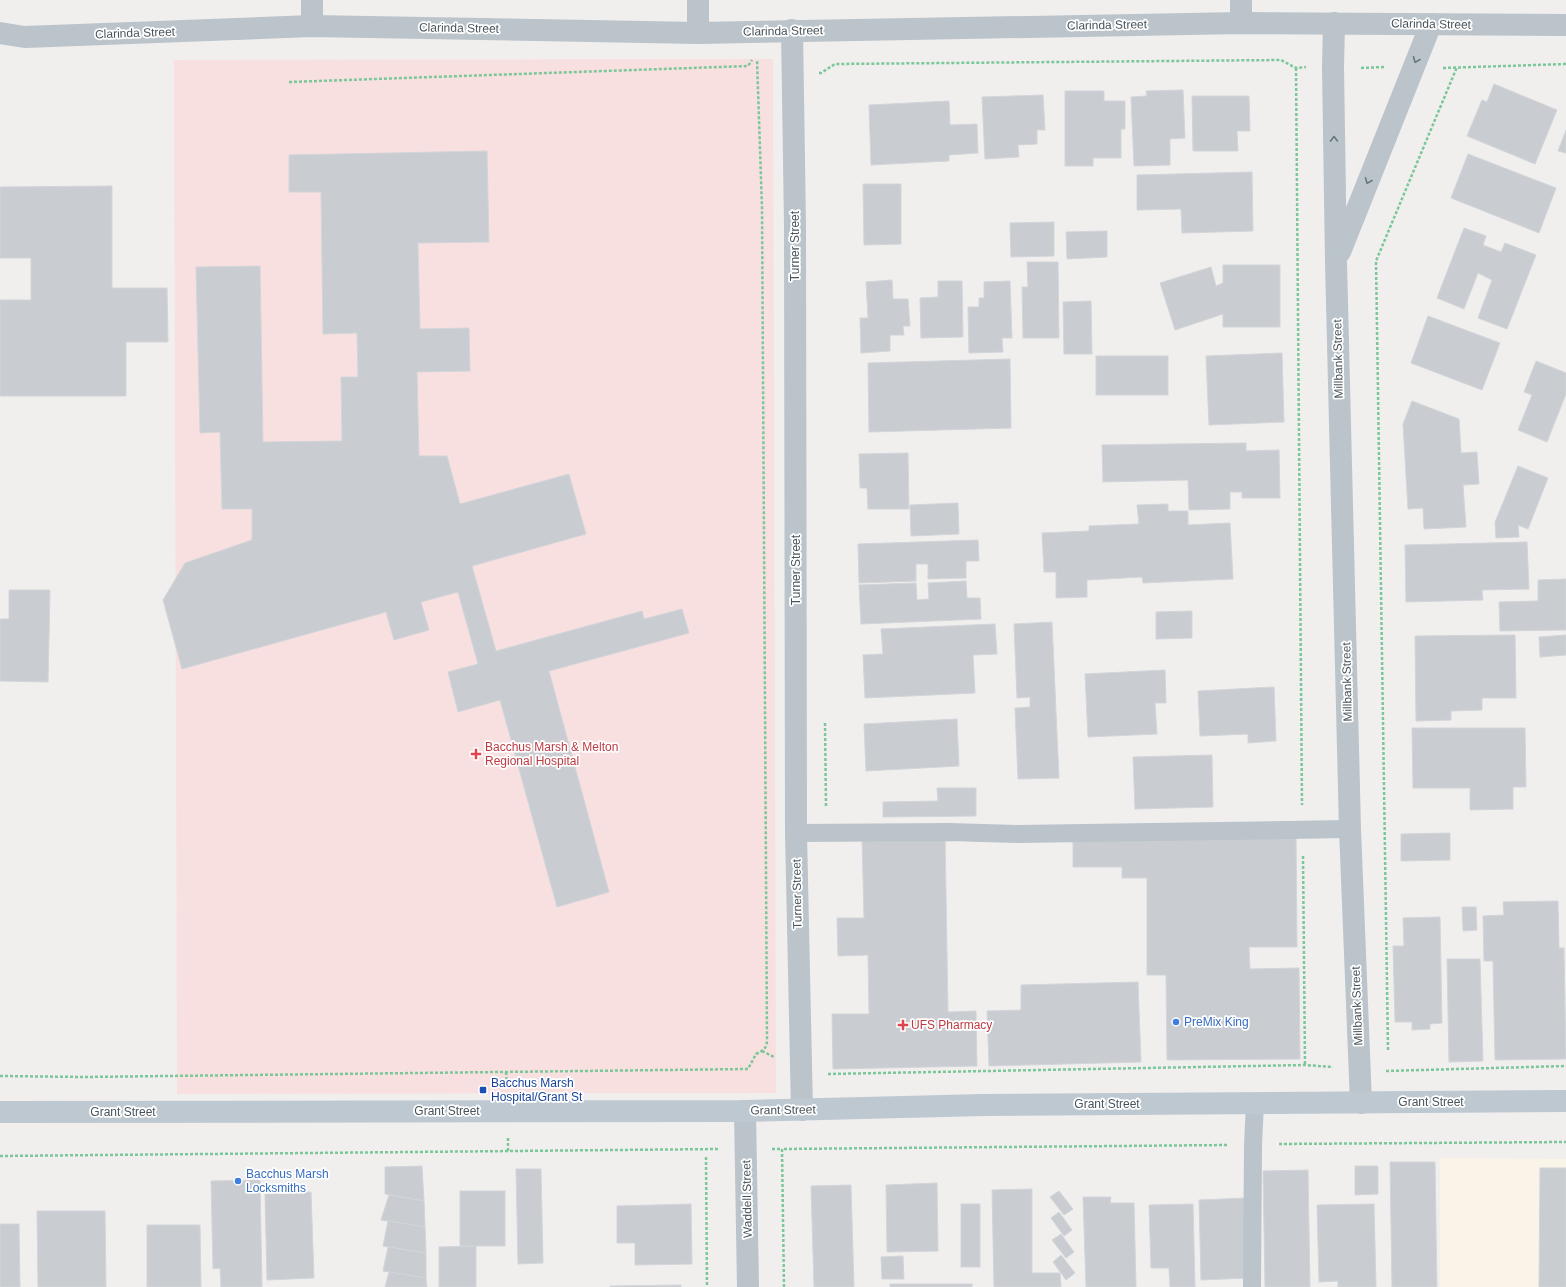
<svg xmlns="http://www.w3.org/2000/svg" width="1566" height="1287" viewBox="0 0 1566 1287" font-family="Helvetica,sans-serif">
	<style>
		.commercial { fill: #faf3e8 }
		.medical { fill: #f9e0e0 }
		.building { fill: #c9ccd0; stroke: #d2d5d9 }
		.lines { fill: none; stroke-linecap: round; stroke-linejoin: round }
		.path { stroke: #7ac799; stroke-width: 2.5; stroke-dasharray: 3 2; stroke-linecap: butt }
		.lane { stroke: #bac4ca; stroke-width: 18 }
		.street { stroke: #bac4ca; stroke-width: 22 }
		.secondary { stroke: #bdc8d1; stroke-width: 22 }
		.oneway { stroke: #6a757c }
		.health-dot { fill: #e0444e; stroke: #fff; stroke-width: 1.5 }
		.shop-dot { fill: #3f7fe0; stroke: #fff; stroke-width: 1.5 }
		.transit-dot { fill: #1a4fb4; stroke: #fff; stroke-width: 1.5 }
		.labels { text-anchor: middle; dominant-baseline: central; stroke-width: 3.5; stroke-linejoin: round; paint-order: stroke }
		.street-label { font-size: 12px; fill: #48535a; stroke: #fff }
		.health-label { font-size: 12px; fill: #be3a42; stroke: #fff; text-anchor: start }
		.shop-label { font-size: 12px; fill: #366cbe; stroke: #fff; text-anchor: start }
		.transit-label { font-size: 12px; fill: #164399; stroke: #fff; text-anchor: start }
	</style>
	<rect width="100%" height="100%" fill="#f1eeee"/>
	<polygon class="commercial" points="1440,1158 1566,1159 1566,1287 1440,1287"/>
	<polygon class="medical" points="773,59 776,1093 177,1094 174,60"/>
	<g class="building">
		<polygon points="1494,84 1557,110 1535,164 1467,136 1482,100 1487,102"/>
		<polygon points="1183,90 1185,138 1170,139 1170,165 1134,166 1131,97 1147,96 1146,91"/>
		<polygon points="1065,91 1104,91 1104,101 1125,101 1125,129 1121,129 1121,158 1093,158 1093,166 1065,166"/>
		<polygon points="1043,95 1045,130 1037,130 1037,144 1018,145 1019,157 985,159 982,97"/>
		<polygon points="1192,96 1249,96 1250,131 1237,131 1238,151 1193,151"/>
		<polygon points="949,101 950,125 977,124 978,153 949,155 949,161 871,165 869,105"/>
		<polygon points="1566,130 1566,153 1558,151"/>
		<polygon points="487,151 489,242 418,243 420,329 469,328 470,371 417,372 419,456 447,456 460,504 569,474 586,534 472,566 496,651 642,611 644,619 682,609 689,633 549,671 609,892 557,907 500,700 458,712 448,672 478,664 458,592 421,602 429,630 394,640 386,612 182,669 163,600 185,563 252,540 252,509 222,509 220,432 200,433 196,267 260,266 263,442 342,441 341,377 358,377 357,333 323,334 321,192 289,192 289,155"/>
		<polygon points="1468,154 1556,188 1539,233 1451,198"/>
		<polygon points="1252,172 1253,231 1182,233 1181,209 1137,210 1137,175"/>
		<polygon points="863,184 901,184 901,244 864,245"/>
		<polygon points="112,186 112,288 167,288 168,342 126,342 126,396 0,396 0,300 31,300 31,258 0,258 0,187"/>
		<polygon points="1054,222 1054,256 1011,257 1010,223"/>
		<polygon points="1464,228 1486,236 1483,245 1501,252 1505,243 1536,255 1507,329 1478,318 1492,280 1478,273 1464,309 1437,298"/>
		<polygon points="1107,231 1107,257 1067,259 1066,232"/>
		<polygon points="1027,262 1058,262 1059,338 1023,338 1022,287 1028,287"/>
		<polygon points="1223,265 1280,265 1280,327 1223,327 1223,314 1175,330 1160,283 1211,267 1216,286 1223,283"/>
		<polygon points="892,280 893,299 908,299 910,326 903,326 904,335 890,335 890,351 861,353 860,318 868,318 866,282"/>
		<polygon points="938,281 962,281 963,337 921,338 920,298 938,297"/>
		<polygon points="1010,281 1012,338 1002,338 1003,352 969,353 968,307 979,307 979,298 984,298 984,282"/>
		<polygon points="1091,301 1092,354 1064,354 1063,302"/>
		<polygon points="1428,316 1500,343 1482,390 1411,363"/>
		<polygon points="1282,353 1284,422 1209,425 1206,356"/>
		<rect x="1096" y="356" width="72" height="39"/>
		<polygon points="1010,359 1011,428 869,432 868,363"/>
		<polygon points="1536,361 1566,373 1566,394 1547,442 1518,430 1532,395 1524,392"/>
		<polygon points="1412,401 1459,419 1461,453 1477,452 1479,484 1463,485 1466,527 1424,529 1423,508 1408,509 1403,424"/>
		<polygon points="1246,443 1246,451 1279,450 1280,498 1242,498 1242,492 1230,492 1230,509 1189,510 1188,480 1103,482 1102,445"/>
		<polygon points="908,453 909,509 868,509 867,488 860,488 859,454"/>
		<polygon points="1518,466 1548,478 1528,529 1518,525 1519,537 1496,538 1495,522"/>
		<polygon points="958,503 959,534 911,536 910,505"/>
		<polygon points="1168,504 1168,511 1188,511 1188,525 1230,523 1233,579 1143,583 1142,577 1087,580 1087,597 1056,598 1056,572 1044,572 1042,533 1089,531 1089,526 1139,524 1137,505"/>
		<polygon points="978,540 979,561 966,561 966,578 928,579 928,564 916,564 916,581 859,583 858,544"/>
		<polygon points="1527,542 1529,589 1482,590 1483,600 1406,602 1405,545"/>
		<polygon points="1566,579 1566,630 1500,631 1499,602 1538,601 1538,580"/>
		<polygon points="966,581 967,598 980,598 981,619 861,624 859,585 916,583 917,600 929,599 928,583"/>
		<polygon points="9,590 50,590 48,682 0,681 0,619 9,619"/>
		<polygon points="1192,611 1192,638 1156,639 1156,612"/>
		<polygon points="1052,622 1059,778 1018,779 1015,708 1030,707 1030,697 1017,698 1014,624"/>
		<polygon points="995,624 997,654 973,655 975,693 865,698 863,655 883,654 881,629"/>
		<polygon points="1515,635 1516,698 1482,698 1482,710 1451,711 1451,720 1416,721 1415,636"/>
		<polygon points="1566,635 1566,655 1540,657 1539,637"/>
		<polygon points="1165,670 1166,703 1155,703 1157,734 1088,737 1085,674"/>
		<polygon points="1274,687 1276,741 1248,743 1248,734 1200,736 1198,691"/>
		<polygon points="957,719 959,766 866,771 864,724"/>
		<polygon points="1412,728 1525,728 1526,787 1513,787 1513,809 1470,810 1470,788 1413,788"/>
		<polygon points="1212,755 1213,807 1135,809 1133,757"/>
		<polygon points="937,788 976,788 976,816 883,817 883,802 938,801"/>
		<polygon points="1450,833 1450,860 1401,861 1401,834"/>
		<polygon points="945,835 948,1012 976,1011 977,1066 833,1069 832,1014 869,1014 868,955 838,956 837,918 864,918 862,836"/>
		<polygon points="1296,835 1297,947 1249,947 1250,969 1299,968 1300,1059 1167,1060 1166,975 1147,975 1147,878 1122,878 1122,867 1073,867 1073,836"/>
		<polygon points="1558,901 1559,948 1564,948 1566,1059 1495,1060 1493,961 1484,961 1483,916 1504,915 1503,902"/>
		<polygon points="1462,907 1476,907 1477,930 1463,931"/>
		<polygon points="1440,917 1442,1023 1430,1024 1430,1029 1412,1030 1412,1022 1395,1022 1393,946 1404,946 1403,918"/>
		<polygon points="1447,959 1480,959 1483,1061 1449,1062"/>
		<polygon points="1138,982 1141,1062 989,1066 987,1011 1021,1010 1021,985"/>
		<polygon points="1390,1162 1435,1162 1437,1287 1392,1287"/>
		<polygon points="422,1166 424,1201 385,1194 385,1167"/>
		<polygon points="1355,1166 1378,1166 1378,1194 1355,1195"/>
		<polygon points="1540,1168 1566,1168 1566,1287 1539,1287"/>
		<polygon points="516,1169 541,1169 543,1263 518,1264"/>
		<polygon points="1308,1170 1310,1287 1265,1287 1263,1171"/>
		<polygon points="260,1180 262,1287 221,1287 220,1268 213,1269 211,1181"/>
		<polygon points="937,1183 938,1251 887,1252 886,1185"/>
		<polygon points="851,1185 854,1287 814,1287 811,1186"/>
		<polygon points="1032,1189 1032,1273 1060,1273 1061,1287 994,1287 992,1190"/>
		<rect x="460" y="1191" width="45" height="55"/>
		<polygon points="1059,1191 1073,1209 1064,1215 1050,1197"/>
		<polygon points="311,1192 314,1278 267,1280 265,1194"/>
		<polygon points="389,1195 424,1201 425,1227 381,1220"/>
		<polygon points="1083,1197 1111,1197 1110,1203 1134,1203 1136,1287 1086,1287"/>
		<polygon points="1246,1198 1248,1278 1201,1280 1199,1200"/>
		<polygon points="691,1204 692,1264 635,1265 635,1243 617,1243 617,1206"/>
		<rect x="961" y="1204" width="19" height="63"/>
		<polygon points="1193,1204 1195,1287 1170,1287 1169,1268 1151,1268 1149,1205"/>
		<polygon points="1374,1204 1376,1287 1338,1287 1338,1281 1319,1282 1317,1205"/>
		<polygon points="37,1211 105,1211 106,1287 38,1287"/>
		<polygon points="1059,1212 1072,1230 1064,1236 1051,1218"/>
		<polygon points="388,1221 425,1227 426,1253 383,1246"/>
		<polygon points="0,1224 19,1224 20,1287 0,1287"/>
		<polygon points="147,1225 200,1225 201,1287 147,1287"/>
		<polygon points="1061,1234 1074,1252 1066,1258 1052,1240"/>
		<polygon points="476,1246 476,1287 439,1287 439,1247"/>
		<polygon points="388,1247 426,1253 426,1278 383,1271"/>
		<polygon points="1061,1255 1075,1273 1066,1280 1053,1262"/>
		<polygon points="903,1256 904,1279 882,1279 881,1257"/>
		<polygon points="389,1272 426,1278 427,1287 385,1287"/>
		<rect x="890" y="1284" width="82" height="3"/>
		<polygon points="681,1285 681,1287 610,1287 610,1286"/>
	</g>
	<g class="lines">
		<g class="path">
			<polyline points="1296,68 1302,805"/>
			<polyline points="1361,68 1384,67"/>
			<polyline points="1443,68 1566,64"/>
			<polyline points="819,73 821,73 835,64 1281,60 1296,68 1306,67"/>
			<polyline points="289,82 748,66 752,60"/>
			<polyline points="825,723 826,808"/>
			<polyline points="1303,856 1305,1065"/>
			<polyline points="1388,1050 1376,261 1457,67"/>
			<polyline points="762,1051 774,1057"/>
			<polyline points="1386,1071 1566,1066"/>
			<polyline points="506,1072 507,1085"/>
			<polyline points="828,1074 1305,1065 1333,1067"/>
			<path d="M 0,1076 L 84,1077 L 748,1069 L 756,1054 C 763,1051 767,1048 767,1040 L 762,208 L 757,60"/>
			<polyline points="1279,1144 1566,1142"/>
			<polyline points="772,1149 782,1149"/>
			<polyline points="508,1151 508,1138"/>
			<polyline points="0,1156 719,1149"/>
			<polyline points="706,1157 707,1287"/>
			<polyline points="784,1287 782,1149 1228,1145"/>
		</g>
		<g class="lane">
			<polyline points="796,833 949,832 1017,834 1350,829"/>
			<polyline points="1252,1287 1253,1145 1255,1103"/>
		</g>
		<g class="street">
			<polyline points="698,0 698,33"/>
			<polyline points="1241,0 1241,23"/>
			<polyline points="1334,23 1333,67 1336,262 1350,829 1361,1103"/>
			<polyline points="312,26 312,0"/>
			<polyline points="792,30 795,226 796,833 802,1110"/>
			<polyline points="0,33 25,37 312,26 698,33 1241,23 1566,25"/>
			<polyline points="1340,252 1431,24"/>
			<polyline points="745,1111 748,1287"/>
		</g>
		<polyline class="secondary" points="0,1112 745,1111 984,1105 1566,1101"/>
	</g>
	<defs><path id="oneway-chevron" d="M-2-3.5L2.5 0L-2 3.5" fill="none" stroke-width="1.6" stroke-linecap="round" stroke-linejoin="round"/></defs>
	<g class="oneway">
		<use href="#oneway-chevron" transform="translate(1416 60) rotate(112)"/>
		<use href="#oneway-chevron" transform="translate(1334 139) rotate(-91)"/>
		<use href="#oneway-chevron" transform="translate(1368 181) rotate(112)"/>
	</g>
	<g class="health-dot">
		<path d="M474 748h4v4h4v4h-4v4h-4v-4h-4v-4h4z"/>
		<path d="M901 1019h4v4h4v4h-4v4h-4v-4h-4v-4h4z"/>
	</g>
	<g class="shop-dot">
		<circle cx="1176" cy="1022" r="4"/>
		<circle cx="238" cy="1181" r="4"/>
	</g>
	<rect class="transit-dot" x="479" y="1086" width="8" height="8" rx="2"/>
	<g class="labels">
		<g class="street-label">
			<text transform="translate(1431 24) rotate(1)">Clarinda Street</text>
			<text transform="translate(1107 25) rotate(-1)">Clarinda Street</text>
			<text transform="translate(459 28) rotate(1)">Clarinda Street</text>
			<text transform="translate(783 31) rotate(-1)">Clarinda Street</text>
			<text transform="translate(135 33) rotate(-2)">Clarinda Street</text>
			<text transform="translate(795 246) rotate(-90)">Turner Street</text>
			<text transform="translate(1338 359) rotate(-91)">Millbank Street</text>
			<text transform="translate(796 570) rotate(-90)">Turner Street</text>
			<text transform="translate(1347 682) rotate(-91)">Millbank Street</text>
			<text transform="translate(797 894) rotate(-91)">Turner Street</text>
			<text transform="translate(1357 1006) rotate(-92)">Millbank Street</text>
			<text x="1431" y="1102">Grant Street</text>
			<text x="1107" y="1104">Grant Street</text>
			<text transform="translate(783 1110) rotate(-1)">Grant Street</text>
			<text x="447" y="1111">Grant Street</text>
			<text x="123" y="1112">Grant Street</text>
			<text transform="translate(747 1199) rotate(-91)">Waddell Street</text>
		</g>
		<g class="health-label">
			<text x="485" y="747">Bacchus Marsh &amp; Melton<tspan x="485" dy="14">Regional Hospital</tspan></text>
			<text x="911" y="1025">UFS Pharmacy</text>
		</g>
		<g class="shop-label">
			<text x="1184" y="1022">PreMix King</text>
			<text x="246" y="1174">Bacchus Marsh<tspan x="246" dy="14">Locksmiths</tspan></text>
		</g>
		<g class="transit-label">
			<text x="491" y="1083">Bacchus Marsh<tspan x="491" dy="14">Hospital/Grant St</tspan></text>
		</g>
	</g>
</svg>
